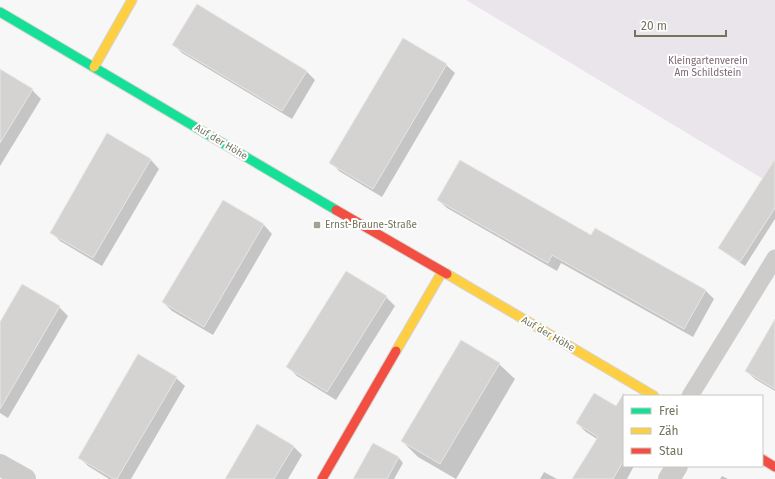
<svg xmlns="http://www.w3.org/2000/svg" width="775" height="479" viewBox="0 0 775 479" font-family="'Fira Sans',sans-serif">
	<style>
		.green { fill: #eae5ea }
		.shadow { fill: #0003 }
		.building { fill: #d4d3d1; stroke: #e7e6e7 }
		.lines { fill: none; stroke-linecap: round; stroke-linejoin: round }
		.fast-casing { stroke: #d5d5d3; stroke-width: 11 }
		.slow-casing { stroke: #d5d5d3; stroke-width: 11 }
		.jam-casing { stroke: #d5d5d3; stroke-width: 11 }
		.lane { stroke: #cdccca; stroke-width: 17 }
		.street { stroke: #cdccca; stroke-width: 22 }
		.fast { stroke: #16e098; stroke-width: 9 }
		.slow { stroke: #ffcf43; stroke-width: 9 }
		.jam { stroke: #f24e42; stroke-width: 9 }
		.poi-dot { fill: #a1a293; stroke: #fff; stroke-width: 1.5 }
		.labels { text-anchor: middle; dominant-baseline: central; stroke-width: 4; stroke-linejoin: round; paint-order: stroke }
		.park-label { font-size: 10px; fill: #7d6773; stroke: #fff }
		.street-label { font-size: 10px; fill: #72745c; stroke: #fff }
		.poi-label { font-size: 10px; fill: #72745c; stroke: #fff; text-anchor: start }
	</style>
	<rect width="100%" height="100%" fill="#f8f7f8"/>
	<polygon class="green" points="466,0 775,0 775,186"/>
	<g class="shadow">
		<polygon points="174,45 306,71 315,80 292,119 182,53"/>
		<polygon points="446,65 455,73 382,197 339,171 331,162"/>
		<polygon points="0,70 32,90 41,99 0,166"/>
		<polygon points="151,160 159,169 102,266 60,241 51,232"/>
		<polygon points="775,190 775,219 745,266 724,252"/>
		<polygon points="438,200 592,237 705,290 714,299 693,337 561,263 557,271 447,208"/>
		<polygon points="223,201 264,225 272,234 213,335 172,311 163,302"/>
		<polygon points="386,297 395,306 336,400 297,376 288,367"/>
		<polygon points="59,307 68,316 8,418 0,413 0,324"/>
		<polygon points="775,339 775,391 755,379 746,371"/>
		<polygon points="499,364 515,379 456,479 418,457 402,441"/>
		<polygon points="176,378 185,386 131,479 109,479 88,466 79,457"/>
		<polygon points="616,407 624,408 624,466 634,466 627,479 573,479 597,439 586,432 577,423"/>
		<polygon points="374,444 399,458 403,463 394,479 354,479"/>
		<polygon points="293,446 302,455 288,479 226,479"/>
		<polygon points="544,472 557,479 540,479"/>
		<polygon points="722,476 728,479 720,479"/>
	</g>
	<g class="building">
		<polygon points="197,4 307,71 282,111 172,45"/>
		<polygon points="403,38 447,64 373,189 329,163"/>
		<polygon points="0,69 33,89 0,143"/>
		<polygon points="107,133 151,159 93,258 50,233"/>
		<polygon points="775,159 775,208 740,262 718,248"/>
		<polygon points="460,160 591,235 595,228 706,290 684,329 552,255 548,263 437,200"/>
		<polygon points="223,200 264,224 204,327 162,302"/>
		<polygon points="346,271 387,296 327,392 286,367"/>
		<polygon points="22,284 60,306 0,409 0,322"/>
		<polygon points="775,319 775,389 745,371"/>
		<polygon points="461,340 500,363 440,464 401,441"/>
		<polygon points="138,354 177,377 117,479 114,479 78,458"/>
		<polygon points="594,393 616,406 624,393 624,460 613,479 572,479 598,437 576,423"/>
		<polygon points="257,424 294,446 274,479 225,479"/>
		<polygon points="373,443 399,457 387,479 353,479"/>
	</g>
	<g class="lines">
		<g class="fast-casing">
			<polyline id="fast" points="0,12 336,210"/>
		</g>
		<g class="slow-casing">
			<g id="slow">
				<polyline points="94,67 132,0"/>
				<polyline points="447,274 654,396"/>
				<polyline points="396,351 442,272"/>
			</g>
		</g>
		<g class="jam-casing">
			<g id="jam">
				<polyline points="336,210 447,274"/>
				<polyline points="762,459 775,467"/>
				<polyline points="322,479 396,351"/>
			</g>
		</g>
		<polyline class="lane" points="690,396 775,258"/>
		<g class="street">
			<polyline points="0,465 25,479"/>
			<polyline points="669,479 677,466"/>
		</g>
		<use href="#fast" class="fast"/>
		<use href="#slow" class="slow"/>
		<use href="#jam" class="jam"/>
	</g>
	<rect class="poi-dot" x="313" y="221" width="8" height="8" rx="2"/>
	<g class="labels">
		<g class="park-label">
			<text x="708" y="61">Kleingartenverein<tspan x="708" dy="12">Am Schildstein</tspan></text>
		</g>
		<g class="street-label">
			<text transform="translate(221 142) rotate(31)">Auf der Höhe</text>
			<text transform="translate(548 334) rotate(30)">Auf der Höhe</text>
		</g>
		<g class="poi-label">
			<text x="325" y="225">Ernst-Braune-Straße</text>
		</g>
	</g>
	<rect x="623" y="395" width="140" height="72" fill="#ffffff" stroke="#c7c7be"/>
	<rect x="631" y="408" width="20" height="6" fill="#16e098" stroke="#c7c7be"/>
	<text x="659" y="415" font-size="12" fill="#72745c">Frei</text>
	<rect x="631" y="428" width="20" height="6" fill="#ffcf43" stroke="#c7c7be"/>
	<text x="659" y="435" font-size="12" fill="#72745c">Zäh</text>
	<rect x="631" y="448" width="20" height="6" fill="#f24e42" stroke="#c7c7be"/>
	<text x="659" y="455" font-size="12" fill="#72745c">Stau</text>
	<path d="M635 30v6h91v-6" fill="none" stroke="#72745c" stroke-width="2"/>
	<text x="641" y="30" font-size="12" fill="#72745c" stroke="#ffffff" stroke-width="3" paint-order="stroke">20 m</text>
</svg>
